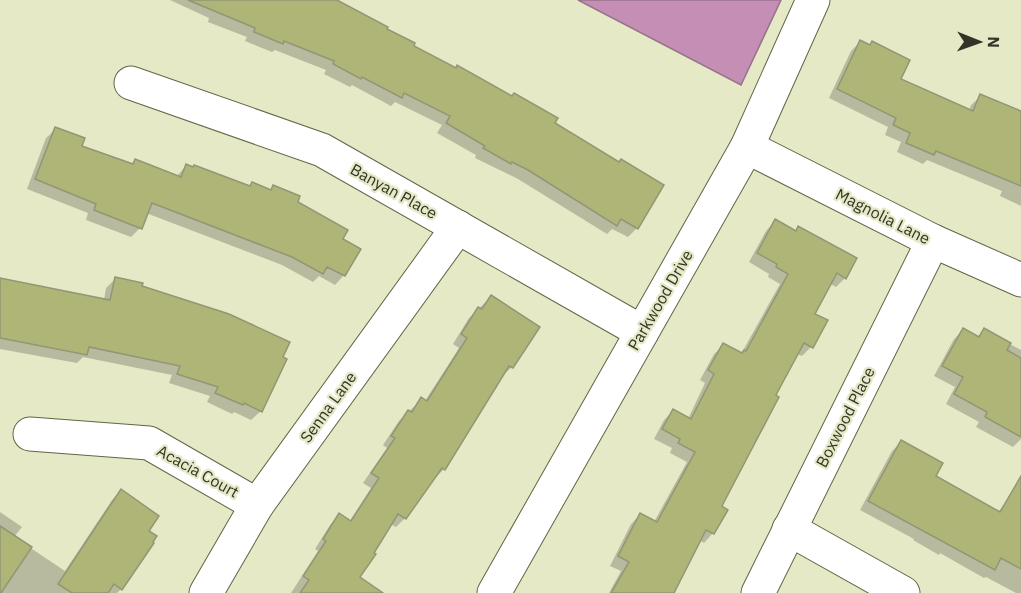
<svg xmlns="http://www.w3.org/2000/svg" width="1021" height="593" viewBox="0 0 1021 593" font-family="'IBM Plex Sans',sans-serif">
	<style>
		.water { fill: #c48eb5; stroke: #98738a; stroke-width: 1.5 }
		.shadow { fill: #0003 }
		.building { fill: #afb577; stroke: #939675; stroke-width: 1.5 }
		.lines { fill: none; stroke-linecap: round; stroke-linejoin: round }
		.minor-casing { stroke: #626546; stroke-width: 35 }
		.minor { stroke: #fff; stroke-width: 33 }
		.labels { text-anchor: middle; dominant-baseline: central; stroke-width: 4.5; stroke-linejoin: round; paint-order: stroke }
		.street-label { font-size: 16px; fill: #333427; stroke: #e5e9c6 }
	</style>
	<rect width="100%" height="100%" fill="#e5e9c6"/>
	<polygon class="water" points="578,0 781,0 741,85"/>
	<g class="shadow">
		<polygon points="170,0 334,0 412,46 553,124 637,228 628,237 612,229 607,234 518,179 475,158 476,155 437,133 442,125 395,102 391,106 352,85 350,87 324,74 326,70 275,50 272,52 245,41 247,37 208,22 209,18"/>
		<polygon points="860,42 899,80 969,111 971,105 981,96 1021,115 1021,206 1000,196 1002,191 927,160 923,164 897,152 901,142 885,135 888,127 829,98 851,51"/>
		<polygon points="56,129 80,146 131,165 135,161 176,177 186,166 249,187 269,191 273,187 341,240 344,275 335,285 319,276 313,282 282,265 146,213 140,228 131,237 86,220 88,213 27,189 46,138"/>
		<polygon points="775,221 795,232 799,228 845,278 836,287 829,283 813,314 825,321 811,347 802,356 797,354 774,396 720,507 713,533 704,543 699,540 666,593 609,593 621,571 610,566 631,524 640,515 654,522 687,462 670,453 672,448 654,439 664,420 673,411 688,419 705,383 700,380 714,354 724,345 741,354 780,284 768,277 769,274 749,262 766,231"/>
		<polygon points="115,279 141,287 261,411 251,420 234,412 232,414 207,402 210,396 169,383 172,375 83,357 77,363 0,349 0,280 104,300 106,288"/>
		<polygon points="491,297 512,367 502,376 444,469 435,478 405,518 396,527 390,524 358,578 355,593 291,593 318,551 315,549 330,525 339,515 349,522 371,488 363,483 387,448 383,445 399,421 422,399 425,401 459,348 453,344 469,318"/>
		<polygon points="963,330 977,337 984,330 1021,350 1021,439 1013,447 976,427 979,422 946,404 955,387 934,376 954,339"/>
		<polygon points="901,442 934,476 998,512 1009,499 1021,505 1021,593 1016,593 986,577 984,578 940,553 939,555 913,540 914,539 860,510 892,451"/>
		<polygon points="121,491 147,531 121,589 117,593 0,593 0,512 22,527 14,537 65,571 112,500"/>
	</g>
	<g class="building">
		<polygon points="188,0 337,0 388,27 387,29 415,43 414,46 456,68 457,65 512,96 514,93 558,118 555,123 619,162 621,159 664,185 638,229 621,219 617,226 528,170 512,162 511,164 483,148 485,146 446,123 450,116 404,93 402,98 362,77 361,79 333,64 334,61 284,41 283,44 254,32 255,28"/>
		<polygon points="860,40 870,45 872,41 910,60 901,79 973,111 980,94 1021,111 1021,186 936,151 934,155 906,143 910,133 893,125 896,118 837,89"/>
		<polygon points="55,127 85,138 82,146 133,164 135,159 181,177 186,164 193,167 194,165 250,186 252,182 271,190 273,185 300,196 298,202 348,230 343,239 361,249 345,276 327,267 323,274 292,257 152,203 142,229 94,210 96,204 35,179"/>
		<polygon points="775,219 796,231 798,226 857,258 846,279 837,273 815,314 828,320 813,348 804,343 776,395 779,397 722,506 728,510 714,534 706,530 674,593 611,593 629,562 618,556 640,513 657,522 695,452 678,443 680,439 662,429 673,409 691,419 714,374 708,370 723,343 742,353 744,350 746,351 788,274 776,267 777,264 757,253"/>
		<polygon points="115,277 143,283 142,286 229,314 290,342 283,357 287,359 262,412 244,403 243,405 215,393 218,387 177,374 180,366 89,347 87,355 0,338 0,278 110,300"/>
		<polygon points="491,295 540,327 513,368 509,366 445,470 442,468 406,519 398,514 374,553 376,554 360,577 383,593 300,593 309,580 303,576 326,541 323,539 339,513 351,521 379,478 371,473 395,438 391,436 408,410 412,412 421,397 427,401 467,338 461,334 478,307 482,309"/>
		<polygon points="963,328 979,337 984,328 1011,343 1007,350 1021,358 1021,437 985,417 987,412 954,394 963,377 942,366"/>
		<polygon points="901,440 943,463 936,476 1000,512 1021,476 1021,569 1001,558 995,570 868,501"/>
		<polygon points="121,489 159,516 149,531 157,536 153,542 154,543 122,590 114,584 108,593 72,593 58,584"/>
		<polygon points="0,526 32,547 1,593 0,593"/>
	</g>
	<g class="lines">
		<g class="minor-casing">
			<g id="minor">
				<polyline points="131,83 322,150 642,332"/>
				<polyline points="747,147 933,241 1021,280"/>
				<polyline points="30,434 149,443 257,505"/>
				<polyline points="789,529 903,593"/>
				<polyline points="206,593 257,505 458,227"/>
				<polyline points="494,593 747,147 813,0"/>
				<polyline points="758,593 933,241"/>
			</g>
		</g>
		<use href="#minor" class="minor"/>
	</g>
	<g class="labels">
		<g class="street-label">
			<text transform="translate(394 191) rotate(29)">Banyan Place</text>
			<text transform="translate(883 216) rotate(27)">Magnolia Lane</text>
			<text transform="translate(660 300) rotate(-60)">Parkwood Drive</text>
			<text transform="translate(328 407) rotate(-54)">Senna Lane</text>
			<text transform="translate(845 417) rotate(-63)">Boxwood Place</text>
			<text transform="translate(198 471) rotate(29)">Acacia Court</text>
		</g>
	</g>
	<g transform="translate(979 42) rotate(91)" stroke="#e5e9c6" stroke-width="4.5" paint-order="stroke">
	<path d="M0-4.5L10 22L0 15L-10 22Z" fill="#333427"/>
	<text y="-9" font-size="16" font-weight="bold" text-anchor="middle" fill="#333427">N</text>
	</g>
</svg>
